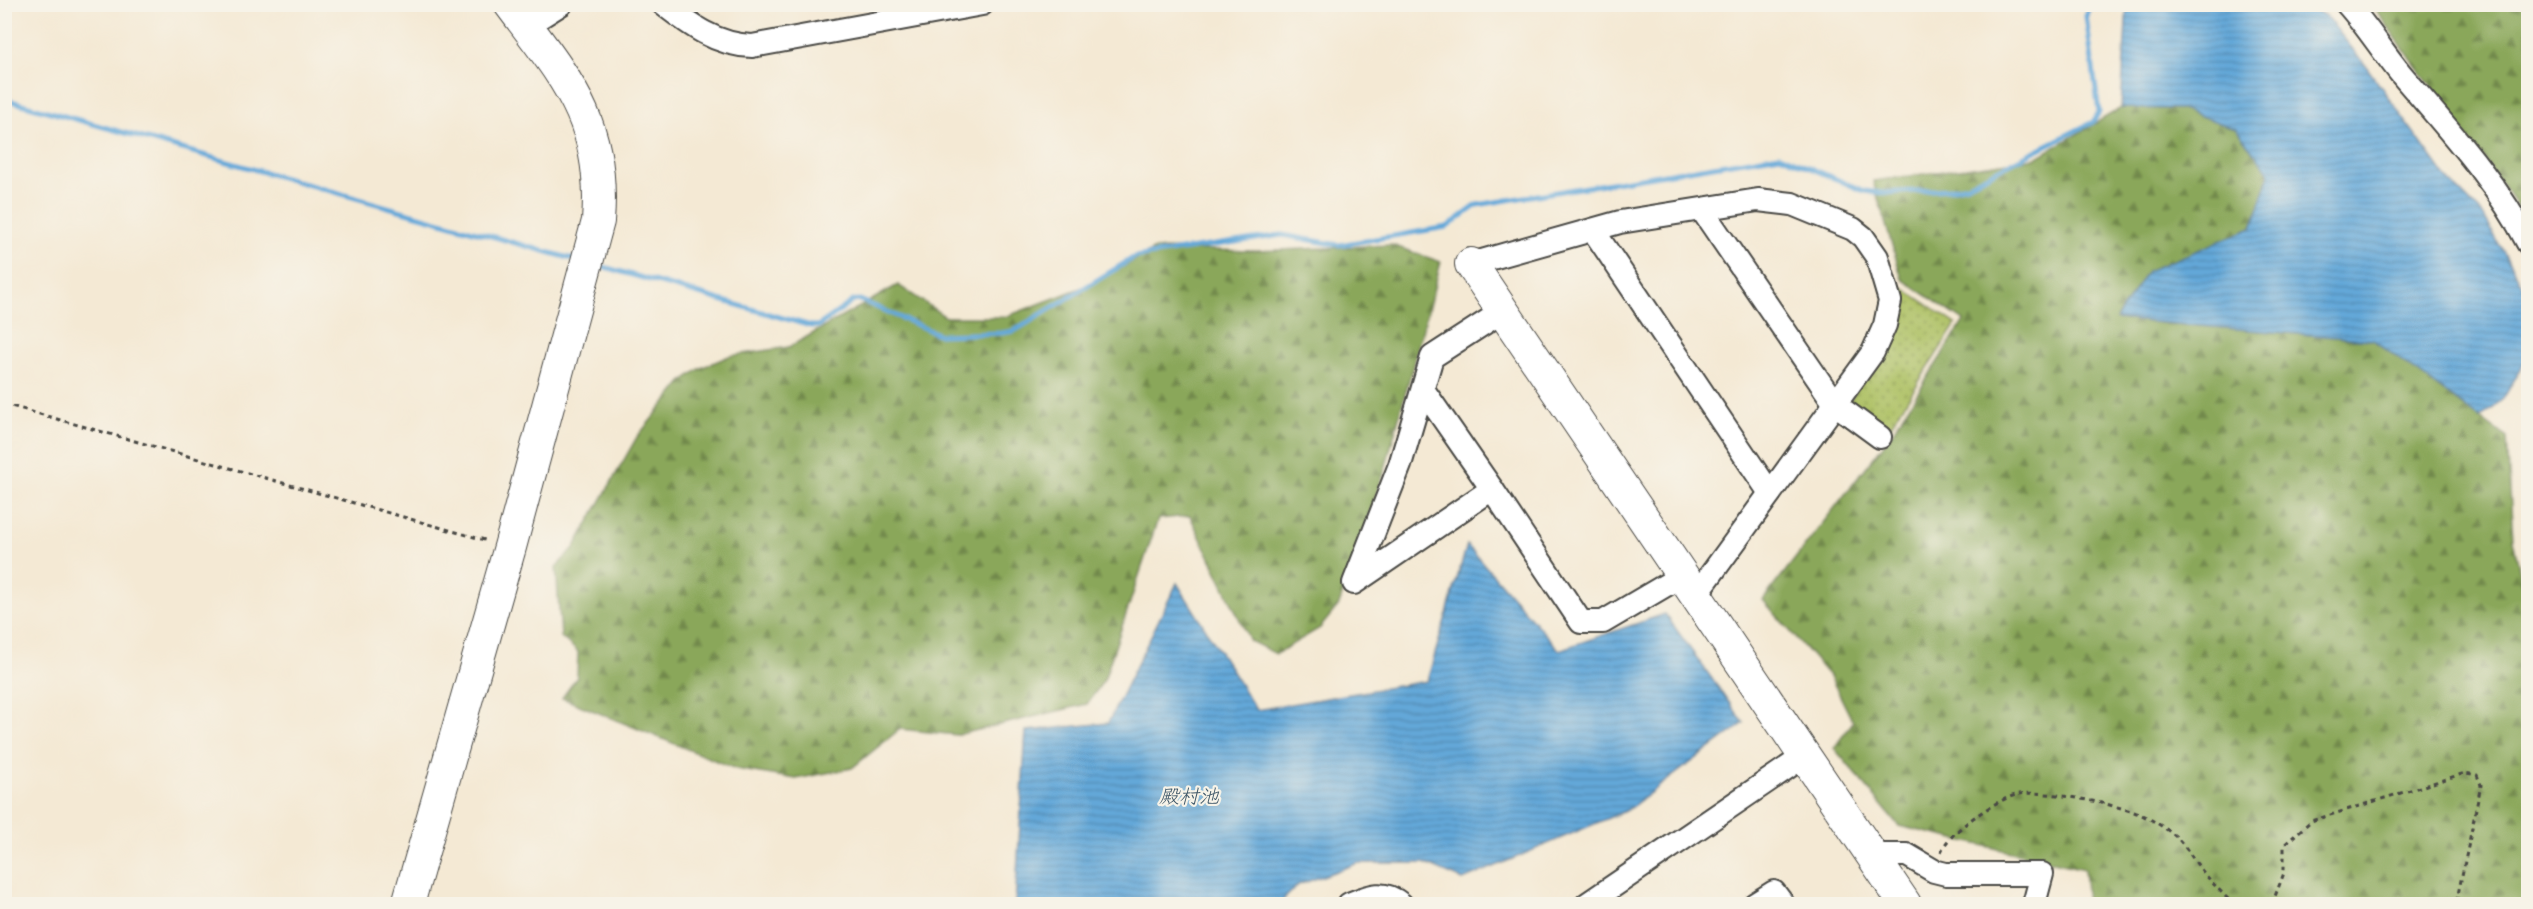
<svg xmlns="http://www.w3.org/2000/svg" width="2533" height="909" viewBox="0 0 2533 909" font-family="Pangolin,'Klee One',sans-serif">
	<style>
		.forest { fill: url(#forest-firs); stroke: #5a6942; stroke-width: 1.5 }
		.park { fill: url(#park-dots); stroke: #6c7648; stroke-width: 1.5 }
		.water { fill: url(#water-rules); stroke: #476a82; stroke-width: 1.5 }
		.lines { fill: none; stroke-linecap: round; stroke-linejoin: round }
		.stream { stroke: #63a8d9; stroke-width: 5 }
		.street-casing { stroke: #494844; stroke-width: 26 }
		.secondary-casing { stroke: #494844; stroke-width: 34 }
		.path { stroke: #494844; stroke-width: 3; stroke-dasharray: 4.5 4.5; stroke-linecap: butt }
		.street { stroke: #fff; stroke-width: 22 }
		.secondary { stroke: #fff; stroke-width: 32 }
		.labels { text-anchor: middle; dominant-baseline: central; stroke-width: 4.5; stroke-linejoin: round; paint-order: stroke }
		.water-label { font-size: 20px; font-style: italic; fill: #3f5768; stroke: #f7f3e8 }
	</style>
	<defs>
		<pattern id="forest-firs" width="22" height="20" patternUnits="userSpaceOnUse" patternTransform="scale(1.5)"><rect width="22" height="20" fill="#8aa75a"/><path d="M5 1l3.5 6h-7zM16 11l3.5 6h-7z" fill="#71884b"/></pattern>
		<pattern id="park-dots" width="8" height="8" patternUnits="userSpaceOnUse" patternTransform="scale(1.5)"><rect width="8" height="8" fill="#aec165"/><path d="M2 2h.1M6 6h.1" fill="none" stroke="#8e9d53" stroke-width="1.8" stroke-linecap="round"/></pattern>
		<pattern id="water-rules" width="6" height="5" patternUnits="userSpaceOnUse" patternTransform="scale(1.5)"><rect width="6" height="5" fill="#63a8d9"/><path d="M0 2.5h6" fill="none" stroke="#5289b0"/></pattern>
	</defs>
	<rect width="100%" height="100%" fill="#f7f3e8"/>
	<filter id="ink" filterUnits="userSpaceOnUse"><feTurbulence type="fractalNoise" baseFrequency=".0167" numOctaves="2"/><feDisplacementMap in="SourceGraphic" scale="12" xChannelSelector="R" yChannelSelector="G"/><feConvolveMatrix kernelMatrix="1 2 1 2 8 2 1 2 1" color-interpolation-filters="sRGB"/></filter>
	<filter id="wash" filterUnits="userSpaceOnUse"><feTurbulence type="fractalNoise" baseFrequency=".008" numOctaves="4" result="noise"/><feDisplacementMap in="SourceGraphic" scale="24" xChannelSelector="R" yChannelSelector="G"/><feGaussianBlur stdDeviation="1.35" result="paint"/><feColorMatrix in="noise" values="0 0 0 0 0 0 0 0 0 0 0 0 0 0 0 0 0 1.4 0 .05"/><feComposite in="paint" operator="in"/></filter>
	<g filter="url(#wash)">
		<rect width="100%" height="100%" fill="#f4e9d4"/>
		<g class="forest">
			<polygon points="2372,5 2528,5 2528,221"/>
			<polygon points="2121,108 2182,109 2236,129 2270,174 2252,228 2147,271 2116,319 2373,340 2507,438 2513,540 2528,610 2528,904 2087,904 2084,869 1899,826 1834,748 1853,722 1831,678 1763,600 1888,439 1964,321 1902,279 1873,181 2036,158"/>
			<polygon points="1392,245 1441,262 1383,476 1339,605 1320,628 1276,654 1250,641 1190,516 1158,519 1104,680 1087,704 957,735 900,729 852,768 796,779 736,769 562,698 577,677 578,652 561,637 556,567 574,548 637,437 683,381 701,368 729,356 789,347 898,285 946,317 1005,317 1091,284 1155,249 1257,251"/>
		</g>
		<polygon class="park" points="1897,284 1956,324 1886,433 1850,401 1899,303"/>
		<g class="water">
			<polygon points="2127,5 2305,5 2326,16 2363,62 2447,179 2483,215 2528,296 2528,357 2503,399 2480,418 2373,340 2116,319 2147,271 2252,228 2270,174 2236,129 2182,109 2121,108"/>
			<polygon points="1467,545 1559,650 1665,614 1744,723 1627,810 1463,880 1424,863 1358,863 1298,885 1279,904 1015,904 1026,731 1108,723 1177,583 1256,710 1427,681"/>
		</g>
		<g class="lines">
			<g class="stream">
				<polyline points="4,99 576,260"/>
				<polyline points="597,265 811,326 818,326 853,301 860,300 940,335 1002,333 1014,331 1135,257 1282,235 1339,245 1447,227 1477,205 1780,155 1864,191 1883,193 1949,189 1967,185 2093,122 2099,112 2086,16 2090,4"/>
			</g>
		</g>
	</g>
	<g filter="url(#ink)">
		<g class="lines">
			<g class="street-casing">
				<g id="street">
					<path d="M 663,4 C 690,25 716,45 752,46 L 982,4"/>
					<path d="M 2347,4 C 2367,26 2382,51 2401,74 C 2446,127 2496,181 2528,243"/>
					<polyline points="526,26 561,4"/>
					<polyline points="1702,210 1835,404 1880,437"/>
					<polyline points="1593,230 1770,493"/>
					<polyline points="1471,264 1620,222 1758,200 1792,204 1853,229 1863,237 1877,257 1890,301 1885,325 1873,352 1696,595"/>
					<polyline points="1503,311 1432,357 1400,465 1354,583 1492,489 1581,622 1603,622 1683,575"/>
					<polyline points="1424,391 1492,489"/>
					<polyline points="1869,855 1907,855 1934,871 1946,874 2042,874 2034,904"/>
					<path d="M 1349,904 C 1369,896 1383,889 1401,904"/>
					<polyline points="1587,904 1803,757"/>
					<polyline points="1755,904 1774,892 1783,904"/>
				</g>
			</g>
			<g class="secondary-casing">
				<g id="secondary">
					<polyline points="1471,264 1905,904"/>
					<path d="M 408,904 L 510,547 L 598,221 C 606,122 566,79 510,4"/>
				</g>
			</g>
			<g class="path">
				<polyline points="4,404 488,541"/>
				<path d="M 1941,852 C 1948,832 1999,797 2020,794 C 2046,790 2108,803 2134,812 C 2146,816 2163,826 2174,835 C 2186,845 2194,862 2205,874 C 2214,885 2224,895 2233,904"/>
				<polyline points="2272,904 2284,873 2284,845 2311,821 2465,773 2477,775 2481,785 2456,904"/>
			</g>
			<use href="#street" class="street"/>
			<use href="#secondary" class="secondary"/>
		</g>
	</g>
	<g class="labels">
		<g class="water-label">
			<text x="1189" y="796">殿村池</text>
		</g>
	</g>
	<rect width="2533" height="909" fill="none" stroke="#f7f3e8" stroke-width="24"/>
</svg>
